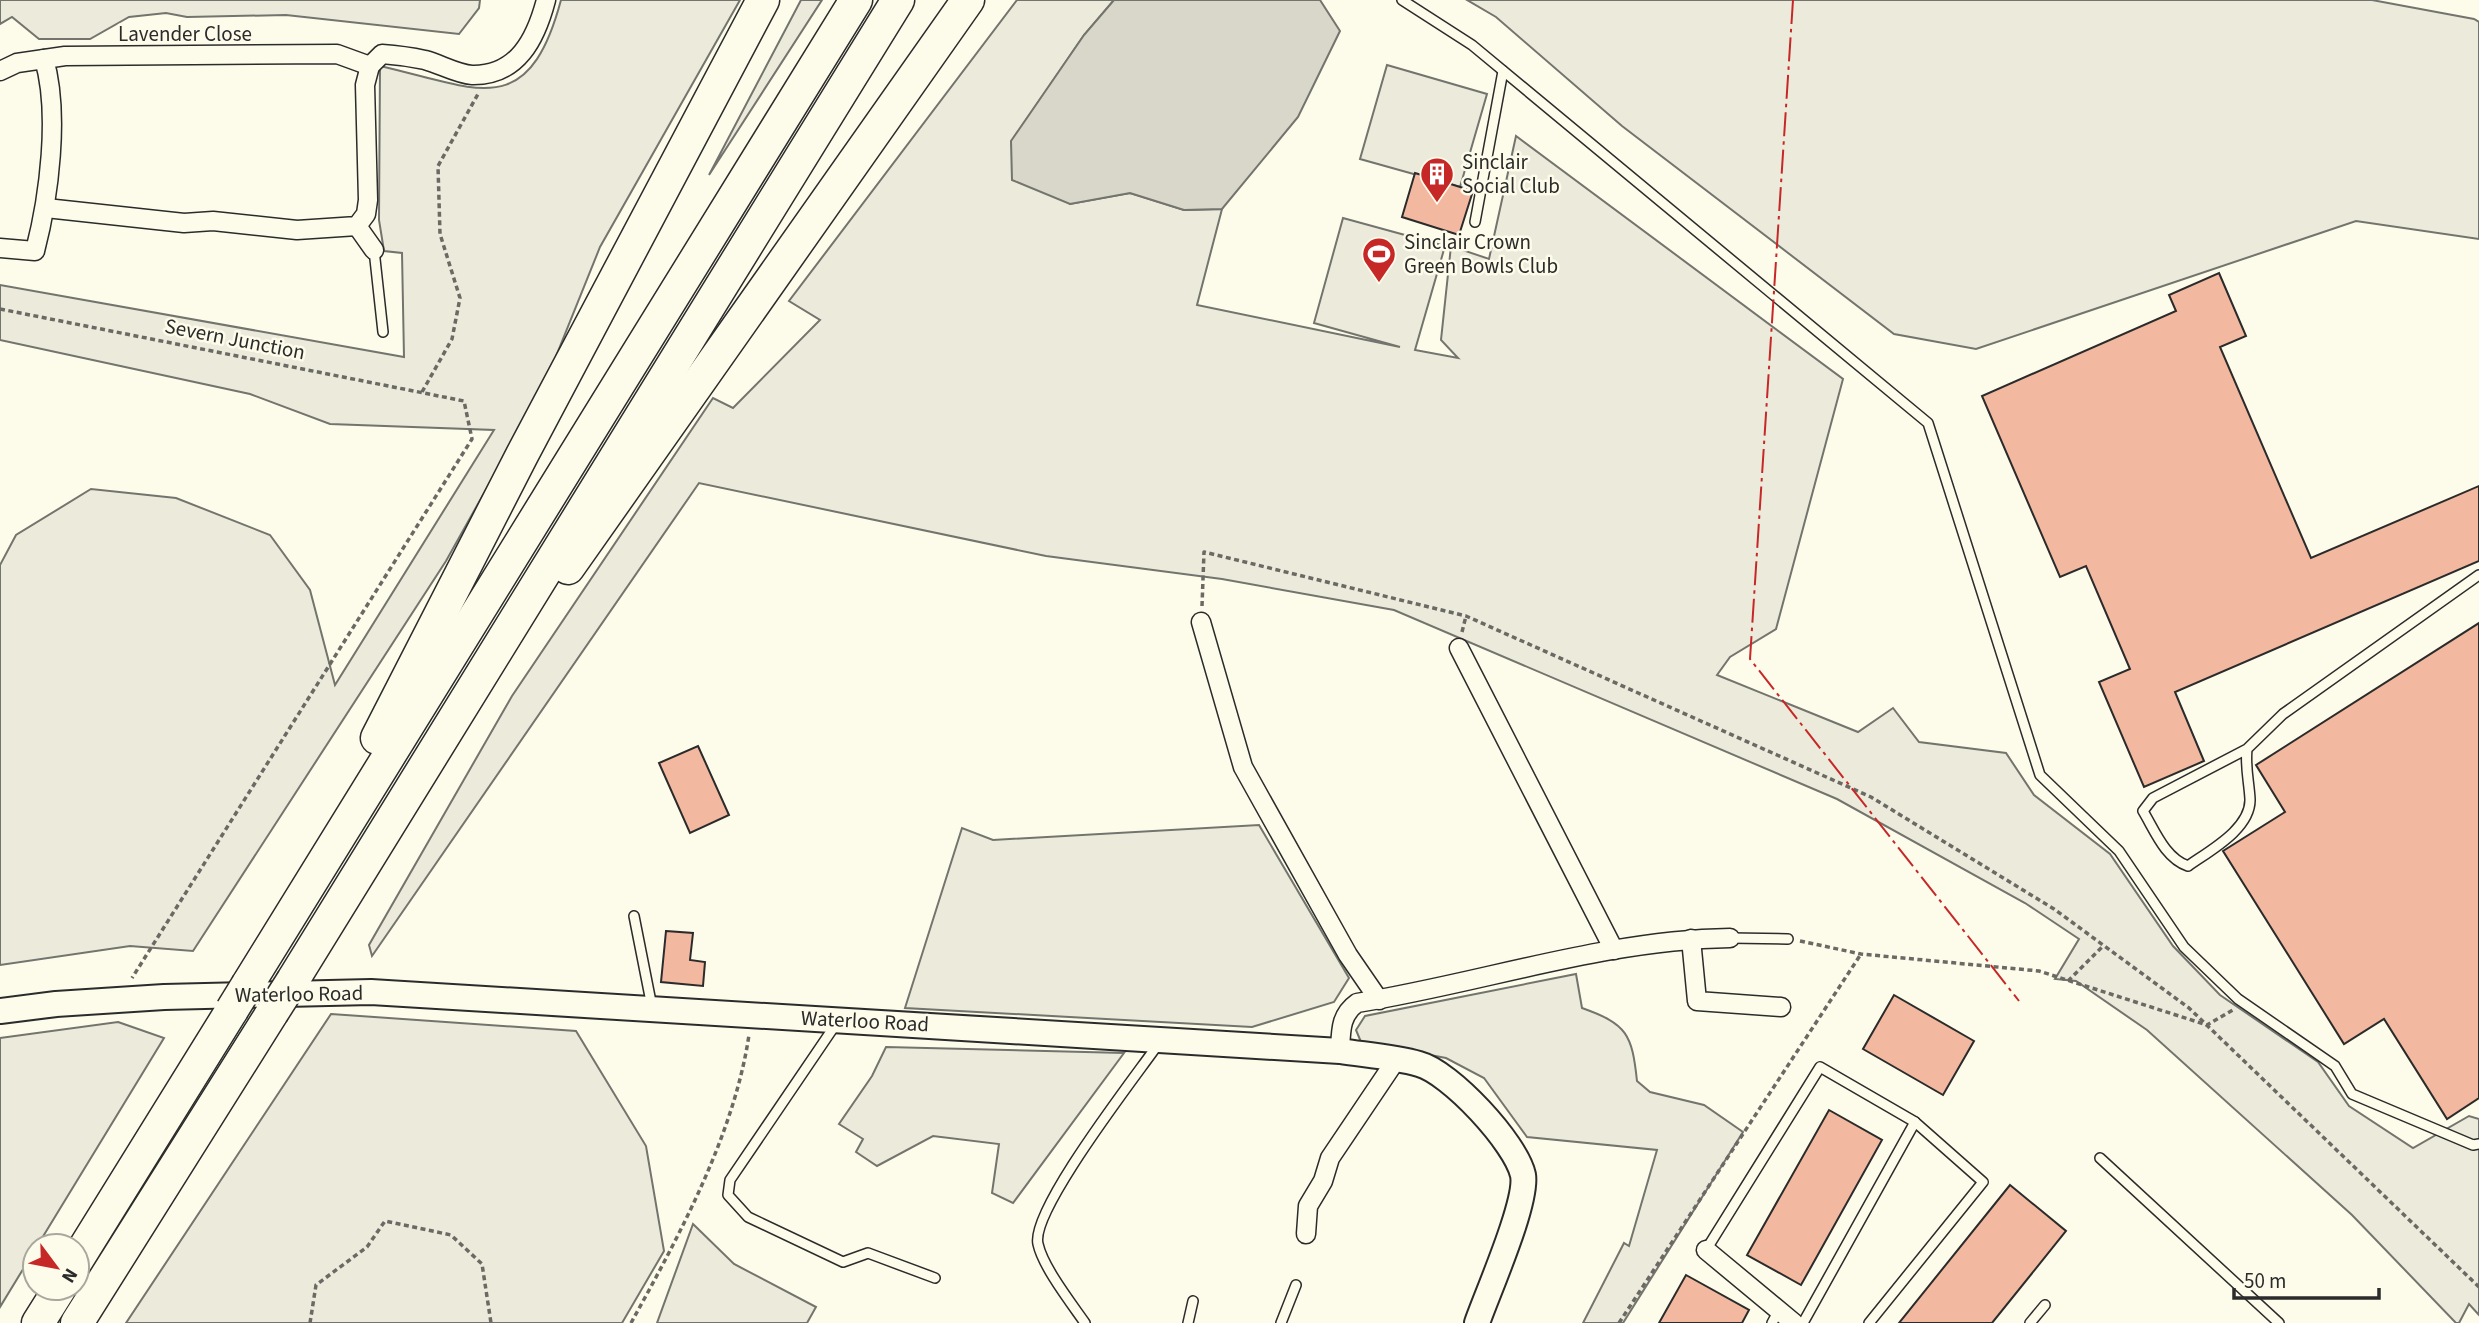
<svg xmlns="http://www.w3.org/2000/svg" width="2479" height="1323" viewBox="0 0 2479 1323" font-family="'Source Sans 3',sans-serif">
	<style>
		.green { fill: #ecebdb; stroke: #74746e; stroke-width: 2 }
		.parking { fill: #eceadb; stroke: #74746e; stroke-width: 2 }
		.water { fill: #d8d7c9; stroke: #74746e; stroke-width: 2 }
		.building { fill: #f2b8a0; stroke: #2b2b2b; stroke-width: 2 }
		.lines { fill: none; stroke-linecap: round; stroke-linejoin: round }
		.lane-casing { stroke: #2b2b2b; stroke-width: 12 }
		.street-casing { stroke: #2b2b2b; stroke-width: 21 }
		.secondary-casing { stroke: #2b2b2b; stroke-width: 28 }
		.highway-casing { stroke: #2b2b2b; stroke-width: 35 }
		.path { stroke: #6a6964; stroke-width: 3.5; stroke-dasharray: 5 3.5; stroke-linecap: butt }
		.lane { stroke: #fdfbea; stroke-width: 9 }
		.street { stroke: #fdfbea; stroke-width: 18 }
		.secondary { stroke: #fdfbea; stroke-width: 24 }
		.highway { stroke: #fdfbea; stroke-width: 32 }
		.highway-bridge-casing { stroke: #2b2b2b; stroke-width: 35; stroke-linecap: butt }
		.highway-bridge { stroke: #fdfbea; stroke-width: 32 }
		.power { stroke: #c62828; stroke-width: 2; stroke-dasharray: 24 5 3.5 5; stroke-linecap: butt }
		.labels { text-anchor: middle; dominant-baseline: central; stroke-width: 5; stroke-linejoin: round; paint-order: stroke }
		.street-label { font-size: 21px; fill: #2b2b2b; stroke: #fdfbea }
		.poi-label { font-size: 21px; fill: #2b2b2b; stroke: #fdfbea; text-anchor: start }
	</style>
	<rect width="100%" height="100%" fill="#fdfbea"/>
	<g class="green">
		<polygon points="0,0 480,0 479,8 459,34 286,15 187,17 166,13 129,17 90,39 39,39 12,17 0,24"/>
		<path d="M 561,0 L 740,0 L 600,247 L 544,386 L 446,561 L 193,951 L 130,946 L 0,965 L 0,565 L 16,535 L 91,489 L 176,498 L 270,535 L 310,590 L 335,685 L 494,430 L 330,424 L 250,394 L 0,340 L 0,285 L 404,357 L 402,253 L 384,251 L 379,220 L 380,66 C 477,88 528,123 561,0 Z"/>
		<polygon points="801,0 822,0 709,175"/>
		<polygon points="1017,0 1114,0 1084,35 1012,141 1070,204 1130,193 1184,210 1222,209 1197,305 1400,347 1314,323 1343,218 1445,246 1415,350 1458,358 1441,340 1451,246 1489,259 1516,136 1843,379 1776,629 1730,657 1717,675 1858,732 1893,708 1919,742 2006,753 2034,795 2110,854 2173,946 2220,995 2318,1062 2349,1106 2413,1148 2469,1116 2479,1119 2479,1315 2469,1304 2459,1323 2456,1323 2352,1215 2147,1030 2076,981 2055,979 2079,939 2025,903 1837,799 1394,610 1222,579 1046,556 699,483 372,956 369,945 512,696 713,398 733,408 820,320 789,301"/>
		<polygon points="1467,0 2372,0 2474,19 2479,22 2479,239 2356,221 1976,349 1894,334 1622,126 1496,17"/>
		<polygon points="1259,825 1349,978 1334,1002 1252,1027 905,1008 962,828 993,840"/>
		<path d="M 1576,974 L 1582,1008 C 1627,1024 1632,1034 1637,1081 L 1650,1092 L 1704,1105 L 1743,1132 L 1623,1323 L 1583,1323 L 1624,1243 L 1629,1246 L 1657,1150 L 1527,1137 L 1484,1078 L 1446,1058 L 1361,1042 L 1356,1030 L 1365,1016 Z"/>
		<polygon points="331,1014 576,1031 646,1146 664,1251 622,1323 126,1323"/>
		<polygon points="118,1022 164,1038 0,1307 0,1038"/>
		<polygon points="886,1047 1124,1053 1013,1203 992,1193 999,1144 933,1136 877,1166 856,1152 863,1139 839,1124 872,1076"/>
		<polygon points="693,1224 734,1264 816,1307 807,1323 657,1323"/>
	</g>
	<polygon class="parking" points="1387,65 1487,94 1460,187 1360,159"/>
	<polygon class="water" points="1114,0 1320,0 1340,31 1298,117 1222,209 1184,210 1130,193 1070,204 1012,180 1011,141 1084,35"/>
	<g class="building">
		<polygon points="1415,173 1473,191 1459,235 1402,217"/>
		<polygon points="2219,273 2246,336 2220,347 2311,558 2479,486 2479,561 2175,692 2204,761 2144,787 2099,682 2130,669 2086,566 2060,577 1982,396 2176,311 2169,295"/>
		<polygon points="2479,623 2479,1098 2447,1119 2384,1019 2344,1044 2223,851 2285,812 2256,765"/>
		<polygon points="698,746 729,815 690,833 659,763"/>
		<polygon points="666,931 693,933 690,960 705,962 703,986 661,982"/>
		<polygon points="1894,995 1974,1041 1943,1095 1863,1049"/>
		<polygon points="1829,1110 1882,1140 1801,1285 1747,1255"/>
		<polygon points="2010,1185 2066,1231 1992,1323 1899,1323"/>
		<polygon points="1686,1275 1749,1310 1742,1323 1659,1323"/>
	</g>
	<g class="lines">
		<g class="lane-casing">
			<g id="lane">
				<polyline points="1402,0 1472,45 1928,423 2040,775 2119,851 2184,947 2238,999 2335,1066 2352,1094 2473,1145 2479,1144"/>
				<polyline points="1475,222 1503,71"/>
				<polyline points="374,250 383,332"/>
				<path d="M 2247,749 C 2245,767 2249,781 2250,799 C 2251,829 2209,851 2188,866 C 2165,858 2155,831 2143,811 L 2153,798 L 2247,749 L 2283,714 L 2479,575"/>
				<polyline points="634,916 652,1007"/>
				<polyline points="1730,938 1788,939"/>
				<polyline points="836,1024 730,1180 728,1195 748,1217 843,1262 868,1253 935,1278"/>
				<polyline points="2100,1158 2279,1323"/>
				<polyline points="1706,1250 1820,1067 1915,1122 1803,1323"/>
				<path d="M 1085,1323 C 1071,1303 1043,1267 1038,1244 C 1030,1211 1136,1076 1159,1043"/>
				<polyline points="1188,1323 1193,1301"/>
				<polyline points="1281,1323 1296,1285"/>
				<polyline points="1772,1323 1779,1310"/>
				<polyline points="1869,1323 1983,1182 1915,1122"/>
				<polyline points="2030,1323 2045,1305"/>
			</g>
		</g>
		<g class="street-casing">
			<g id="street">
				<path d="M 370,66 L 382,54 C 396,55 411,57 425,60 C 440,64 457,74 472,75 C 518,76 536,38 546,0"/>
				<polyline points="0,71 17,63 65,56 337,54 370,66"/>
				<polyline points="46,208 184,223 213,221 297,230 357,226 366,214 368,200 365,85 370,66"/>
				<polyline points="357,226 374,250"/>
				<path d="M 0,248 L 35,251 C 49,197 60,113 44,59"/>
				<polyline points="1201,622 1243,767 1348,955 1379,1000"/>
				<polyline points="1459,648 1614,950"/>
				<polyline points="1691,939 1697,1001 1781,1007"/>
				<path d="M 1340,1051 C 1341,1031 1340,1015 1357,1003 C 1481,983 1604,940 1730,938"/>
				<polyline points="1306,1234 1308,1206 1323,1181 1330,1158 1396,1060"/>
				<polyline points="1706,1250 1794,1323"/>
			</g>
		</g>
		<g class="secondary-casing">
			<path id="secondary" d="M 0,1011 L 56,1004 L 164,997 L 371,992 L 1340,1051 C 1366,1055 1394,1057 1419,1064 C 1450,1072 1516,1143 1523,1175 C 1528,1202 1487,1294 1477,1323"/>
		</g>
		<g class="highway-casing">
			<g id="highway">
				<polyline points="568,568 968,0"/>
				<polyline points="377,738 522,455 763,0"/>
				<polyline points="293,980 898,0"/>
				<polyline points="248,984 856,0"/>
				<polyline points="77,1260 232,1010"/>
				<polyline points="38,1323 60,1288"/>
				<polyline points="77,1323 272,1013"/>
			</g>
		</g>
		<g class="path">
			<polyline points="0,309 464,401 472,439 132,978"/>
			<polyline points="422,392 452,339 460,298 440,234 438,166 478,94"/>
			<polyline points="1202,606 1204,552 1466,616 1871,797 2054,909 2189,1008 2479,1287"/>
			<polyline points="1462,632 1466,616"/>
			<polyline points="1800,941 1861,954 2039,971 2207,1025 2233,1010"/>
			<polyline points="2068,981 2104,945"/>
			<polyline points="310,1323 316,1285 367,1247 385,1221 451,1235 482,1264 491,1323"/>
			<path d="M 631,1323 C 679,1236 734,1135 749,1035"/>
			<polyline points="1619,1323 1861,954"/>
		</g>
		<use href="#lane" class="lane"/>
		<use href="#street" class="street"/>
		<use href="#secondary" class="secondary"/>
		<use href="#highway" class="highway"/>
		<g class="highway-bridge-casing">
			<g id="highway-bridge">
				<polyline points="232,1010 248,984"/>
				<polyline points="272,1013 293,980"/>
			</g>
		</g>
		<use href="#highway-bridge" class="highway-bridge"/>
		<polyline class="power" points="1793,0 1750,659 2019,1001"/>
	</g>
	<defs>
		<g id="building-pin" transform="scale(1.75)"><path d="M0 17L-7.5 6A9.5 9.5 0 1 1 7.5 6Z" fill="#c62828" stroke="#fdfbea"/><path d="M-4-6H4V6H1V3H-1V6H-4ZM-2.5-4.3h1.7v1.8h-1.7ZM.8-4.3h1.7v1.8H.8ZM-2.5-1h1.7V.8h-1.7ZM.8-1h1.7V.8H.8Z" fill="#fff"/></g>
		<g id="stadium-pin" transform="scale(1.75)"><path d="M0 17L-7.5 6A9.5 9.5 0 1 1 7.5 6Z" fill="#c62828" stroke="#fdfbea"/><path d="M0-5a6.5 5 0 1 0 0 10a6.5 5 0 1 0 0-10ZM-3.5-1.8h7v3.6h-7Z" fill="#fff"/></g>
	</defs>
	<g fill-rule="evenodd">
		<use href="#building-pin" x="1437" y="174"/>
		<use href="#stadium-pin" x="1379" y="254"/>
	</g>
	<g class="labels">
		<g class="street-label">
			<text x="185" y="34">Lavender Close</text>
			<text transform="translate(235 339) rotate(11)">Severn Junction</text>
			<text transform="translate(299 994) rotate(-1)">Waterloo Road</text>
			<text transform="translate(865 1021) rotate(3)">Waterloo Road</text>
		</g>
		<g class="poi-label">
			<text x="1462" y="162">Sinclair<tspan x="1462" dy="24">Social Club</tspan></text>
			<text x="1404" y="242">Sinclair Crown<tspan x="1404" dy="24">Green Bowls Club</tspan></text>
		</g>
	</g>
	<g transform="translate(56 1267) rotate(122)"><circle r="33" fill="#fdfbea" stroke="#a9a89e" stroke-width="2"/>
	<path d="M0-5L12 26L0 18L-12 26Z" fill="#c62828"/>
	<text y="-10" font-size="19" font-weight="bold" text-anchor="middle" fill="#2b2b2b">N</text>
	</g>
	<path d="M2234 1288v10h145v-10" fill="none" stroke="#2b2b2b" stroke-width="3.5"/>
	<text x="2244" y="1288" font-size="21" fill="#2b2b2b" stroke="#fdfbea" stroke-width="5" paint-order="stroke">50 m</text>
</svg>
